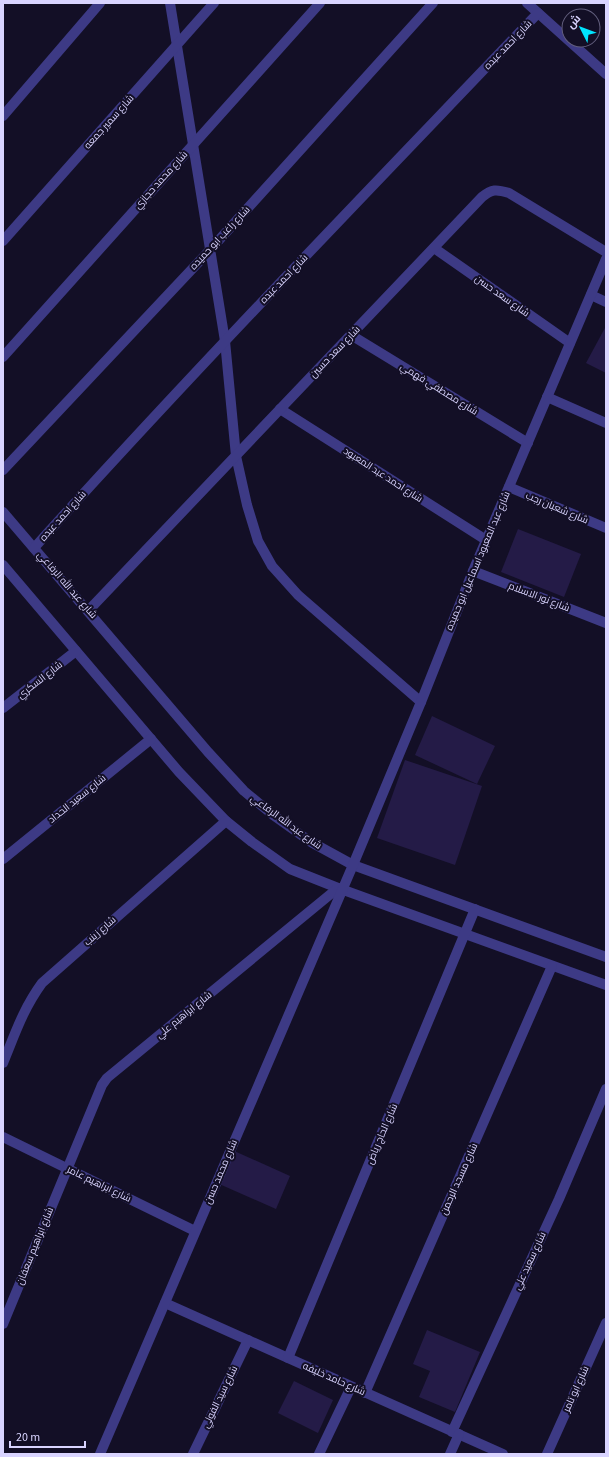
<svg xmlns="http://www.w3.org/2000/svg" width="609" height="1457" viewBox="0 0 609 1457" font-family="'Source Sans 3',Cairo,sans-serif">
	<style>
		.building { fill: #241b47 }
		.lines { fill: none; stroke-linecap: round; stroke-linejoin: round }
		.street { stroke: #3d3a85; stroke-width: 10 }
		.labels { text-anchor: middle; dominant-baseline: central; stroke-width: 4; stroke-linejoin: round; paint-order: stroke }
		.street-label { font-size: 10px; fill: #d9d4ff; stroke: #130f26 }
	</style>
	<rect width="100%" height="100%" fill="#130f26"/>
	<g class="building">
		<polygon points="606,326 606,373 586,363"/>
		<polygon points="518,529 581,554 564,597 501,572"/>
		<polygon points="432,716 495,746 477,784 415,755"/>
		<polygon points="405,760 482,786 455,865 377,838"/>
		<polygon points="232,1150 290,1176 276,1209 217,1183"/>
		<polygon points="427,1330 480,1352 455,1412 419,1397 430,1371 413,1364"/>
		<polygon points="294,1381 333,1400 318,1433 278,1413"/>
	</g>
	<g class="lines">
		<g class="street">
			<polyline points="170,3 225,341 236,456 247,505 258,541 272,566 298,595 421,702"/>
			<polyline points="527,3 606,74"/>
			<polyline points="3,116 100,3"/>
			<polyline points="3,241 214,3"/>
			<polyline points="434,248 570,343"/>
			<polyline points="591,295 606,302"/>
			<polyline points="351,335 528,443"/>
			<polyline points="3,357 320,3"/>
			<polyline points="547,397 606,423"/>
			<polyline points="280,409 486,540"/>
			<polyline points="3,470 210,250 433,3"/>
			<polyline points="509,487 606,528"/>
			<polyline points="3,512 208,752 244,791 273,815 311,842 353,865 606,957"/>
			<path d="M 34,548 C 198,366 369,190 538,13"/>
			<polyline points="3,565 179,772 226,821 252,842 290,869 338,888 606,985"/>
			<polyline points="473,571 606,623"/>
			<path d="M 88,611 L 482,197 C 492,189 496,189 509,193 L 606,252"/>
			<polyline points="3,708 76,651"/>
			<polyline points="3,859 151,739"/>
			<path d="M 3,1063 C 15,1034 23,1009 42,983 L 226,821"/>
			<polyline points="3,1137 195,1231"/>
			<polyline points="165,1303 503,1454"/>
			<polyline points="3,1324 102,1085 107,1078 338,888"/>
			<polyline points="288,1358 475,909"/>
			<polyline points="365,1393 552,966"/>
			<polyline points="452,1432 559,1199 606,1089"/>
			<polyline points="100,1454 353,865 421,702 473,571 606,259"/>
			<polyline points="193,1454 248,1340"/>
			<polyline points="319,1454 351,1387"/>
			<polyline points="450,1454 459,1434"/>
			<polyline points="547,1454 606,1323"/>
		</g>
	</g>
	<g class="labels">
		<g class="street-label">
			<text transform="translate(508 45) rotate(-46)">شارع احمد عبده</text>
			<text transform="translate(109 122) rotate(-48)">شارع سمير جمعه</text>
			<text transform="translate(161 180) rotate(-48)">شارع محمد حجازي</text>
			<text transform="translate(220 238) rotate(-47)">شارع راغب ابو حميده</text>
			<text transform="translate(284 279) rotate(-46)">شارع احمد عبده</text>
			<text transform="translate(502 296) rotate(35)">شارع سعد حسن</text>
			<text transform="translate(335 352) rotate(-46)">شارع سعد حسين</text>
			<text transform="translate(439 389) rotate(32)">شارع مصطفي فهمي</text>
			<text transform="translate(383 475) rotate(33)">شارع احمد عبد المعبود</text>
			<text transform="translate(557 508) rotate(23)">شارع شعبان رجب</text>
			<text transform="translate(63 516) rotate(-48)">شارع احمد عبده</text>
			<text transform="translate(478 561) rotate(-67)">شارع عبد المعبود اسماعيل ابو حميده</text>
			<text transform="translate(67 585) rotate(49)">شارع عبد الله الرفاعي</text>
			<text transform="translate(539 597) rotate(21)">شارع نور الاسلام</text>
			<text transform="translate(40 680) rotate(-38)">شارع السكري</text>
			<text transform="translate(77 799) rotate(-39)">شارع سعيد الحداد</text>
			<text transform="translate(286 822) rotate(36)">شارع عبد الله الرفاعي</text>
			<text transform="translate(100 931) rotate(-41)">شارع زينب</text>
			<text transform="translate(184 1015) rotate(-39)">شارع ابراهيم علي</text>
			<text transform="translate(382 1134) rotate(-67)">شارع الحاج رياض</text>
			<text transform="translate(221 1172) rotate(-67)">شارع محمد حسن</text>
			<text transform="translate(459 1179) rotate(-66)">شارع مسجد الرحمن</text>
			<text transform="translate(99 1184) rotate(26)">شارع ابراهيم عامر</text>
			<text transform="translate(35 1246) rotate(-68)">شارع ابراهيم سعفان</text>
			<text transform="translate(530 1261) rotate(-65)">شارع سعيد علي</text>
			<text transform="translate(334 1379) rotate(24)">شارع حامد خليفه</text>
			<text transform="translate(576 1389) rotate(-66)">شارع ابو تامر</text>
			<text transform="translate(220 1397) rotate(-64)">شارع سيد الفولي</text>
		</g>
	</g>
	<rect width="609" height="1457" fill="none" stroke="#d9d4ff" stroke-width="8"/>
	<g transform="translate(581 28) rotate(312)"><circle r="19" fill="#130f26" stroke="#625e7d"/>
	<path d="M0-3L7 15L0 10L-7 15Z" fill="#00e5ff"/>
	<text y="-6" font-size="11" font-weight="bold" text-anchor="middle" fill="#d9d4ff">ش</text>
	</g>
	<path d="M10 1441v6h75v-6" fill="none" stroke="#d9d4ff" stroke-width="2"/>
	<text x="16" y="1441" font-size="12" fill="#d9d4ff" stroke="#130f26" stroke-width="3" paint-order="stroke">20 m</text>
</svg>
